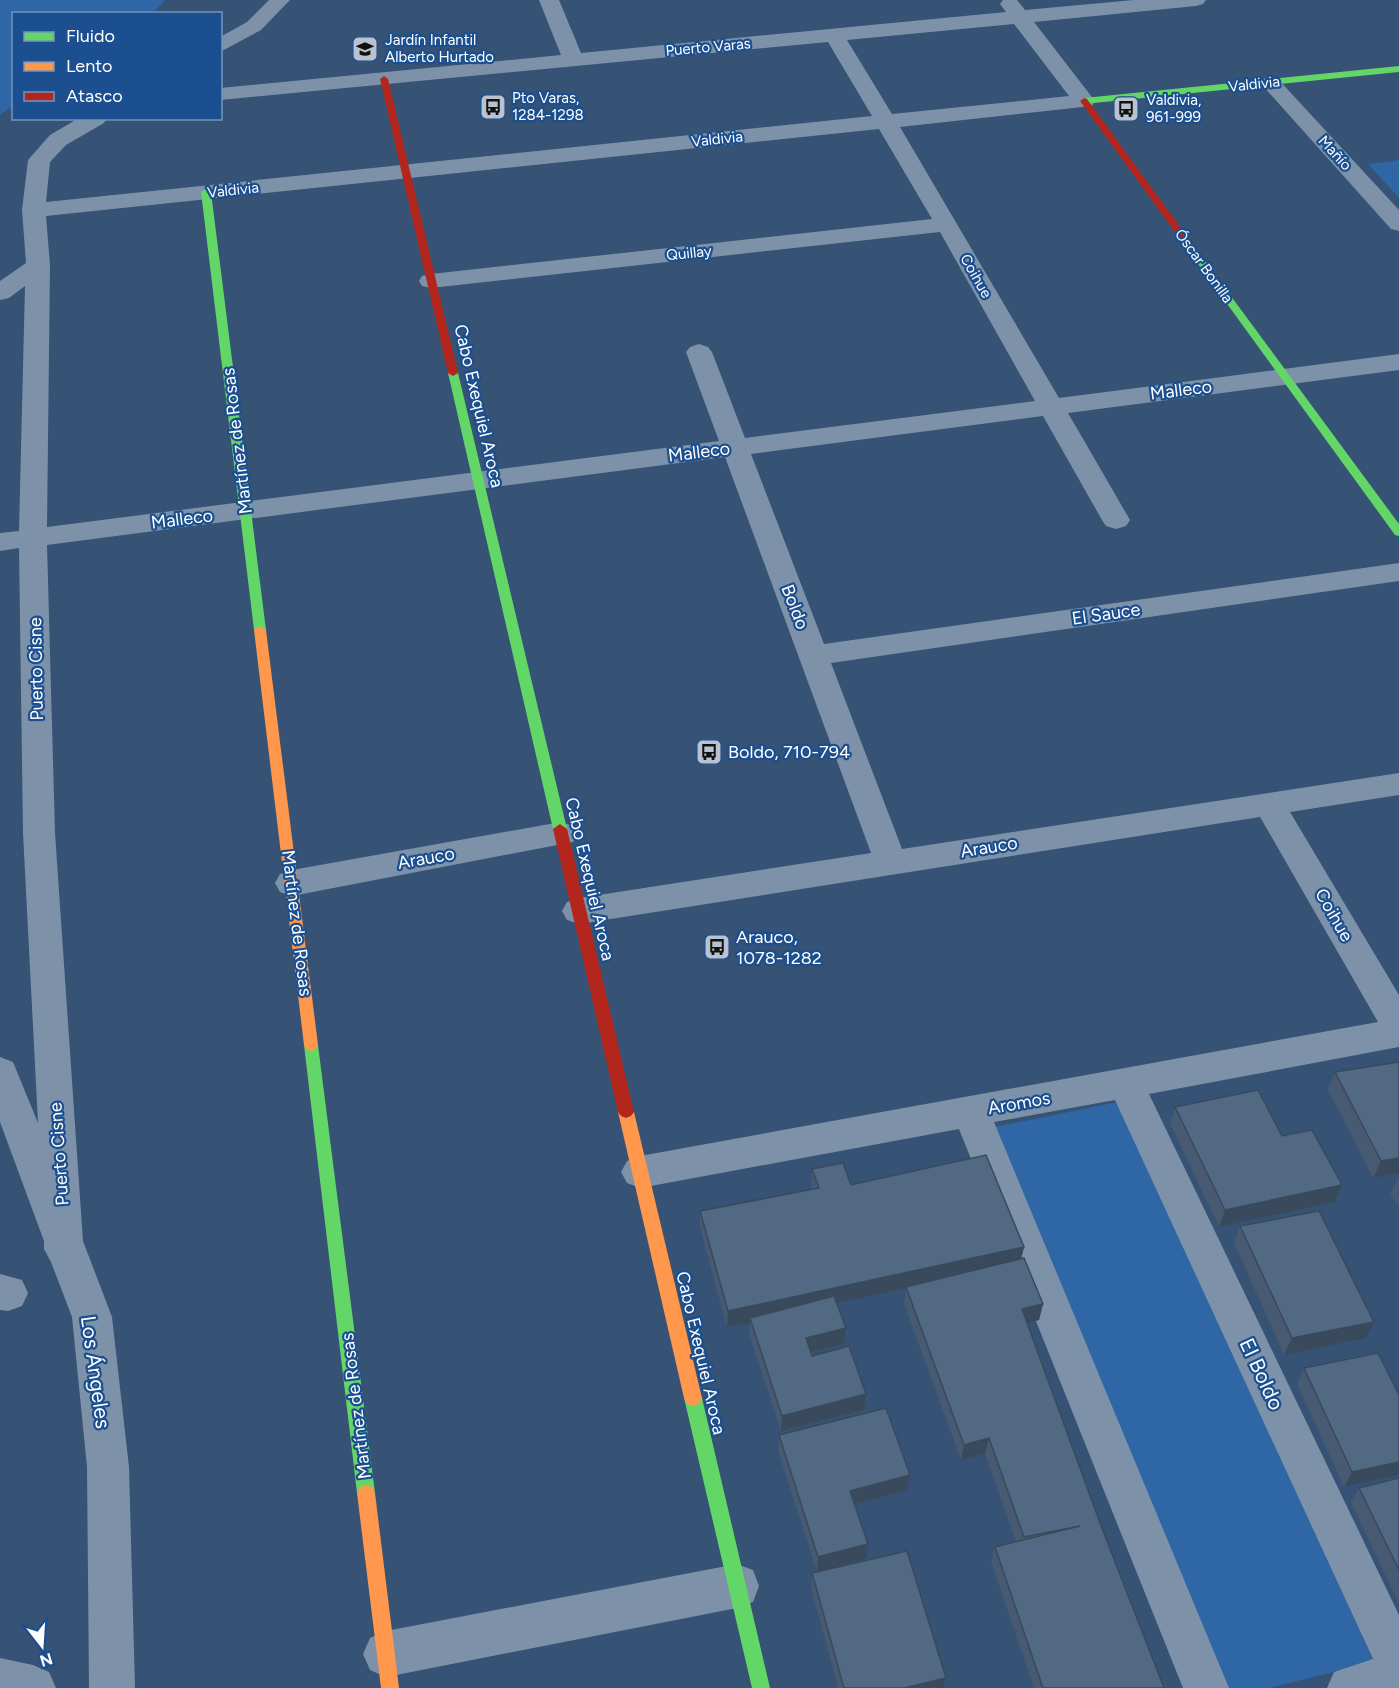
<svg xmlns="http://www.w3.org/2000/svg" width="1399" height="1688" viewBox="0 0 1399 1688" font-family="Figtree,sans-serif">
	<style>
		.green { fill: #2f66a5 }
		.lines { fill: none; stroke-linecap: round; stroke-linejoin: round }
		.street { fill: #7d92a8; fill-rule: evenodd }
		.fast { fill: #63d668; fill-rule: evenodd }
		.slow { fill: #ff974d; fill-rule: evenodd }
		.jam { fill: #b3261e; fill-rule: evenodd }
		.wall { fill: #475a72 }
		.shaded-wall { fill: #394a5c }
		.building { fill: #526984; stroke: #394a5c; stroke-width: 1.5 }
		.labels { text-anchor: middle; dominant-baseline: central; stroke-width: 4.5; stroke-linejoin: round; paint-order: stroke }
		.far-poi-label { font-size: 15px; fill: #fff; stroke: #1b4f8f; text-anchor: start }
		.far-street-label { font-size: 15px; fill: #fff; stroke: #1b4f8f }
		.street-label { font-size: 18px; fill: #fff; stroke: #1b4f8f }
		.poi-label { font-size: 18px; fill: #fff; stroke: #1b4f8f; text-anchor: start }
		.near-street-label { font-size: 21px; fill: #fff; stroke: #1b4f8f }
	</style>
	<rect width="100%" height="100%" fill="#365274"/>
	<g class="green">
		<polygon points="0,0 165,0 153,13 14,14 13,106 0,115"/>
		<polygon points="1399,160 1399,198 1368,164"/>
		<polygon points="1118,1102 1374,1662 1269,1688 1215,1688 995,1127"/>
	</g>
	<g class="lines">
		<g class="street">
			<polygon points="269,0 290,0 261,30 220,52 220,37 247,22"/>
			<path d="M 539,0 L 559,0 L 581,53 L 1006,12 L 1000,4 L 1003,0 L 1017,0 L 1025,10 L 1134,0 L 1206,0 L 1203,4 L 1196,6 L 1034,22 L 1095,101 L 1092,106 L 900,127 L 1059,398 L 1399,354 L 1399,370 L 1068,413 L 1130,520 L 1126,526 L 1116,529 L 1106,526 L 1102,520 L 1043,416 L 751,454 L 824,644 L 1399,563 L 1399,581 L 831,663 L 902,849 L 1399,773 L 1399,795 L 1290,812 L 1399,995 L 1399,1047 L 1149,1094 L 1399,1615 L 1399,1688 L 1327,1688 L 1334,1672 L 1373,1659 L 1115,1100 L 994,1122 L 1229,1688 L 1183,1688 L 959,1129 L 640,1188 L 627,1183 L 621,1172 L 627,1161 L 640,1156 L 1378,1022 L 1260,817 L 579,924 L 567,920 L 562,911 L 567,902 L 579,898 L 871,853 L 725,457 L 47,545 L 55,833 L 83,1241 L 112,1317 L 129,1467 L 135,1688 L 89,1688 L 87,1467 L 72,1317 L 51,1262 L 44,1249 L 44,1241 L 0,1122 L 0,1057 L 13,1062 L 38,1123 L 23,833 L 19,548 L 0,551 L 0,533 L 19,531 L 25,286 L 9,298 L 0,300 L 0,281 L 26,263 L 22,210 L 28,160 L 50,135 L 79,118 L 107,118 L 104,123 L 66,145 L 50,162 L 46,202 L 872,116 L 828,42 L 220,100 L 220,88 L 561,55 ZM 1014,24 L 1069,96 L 892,114 L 847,40 ZM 879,129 L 932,219 L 431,274 L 422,276 L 419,281 L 422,286 L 431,288 L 940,232 L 1035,401 L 745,438 L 712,352 L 708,347 L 699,344 L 690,347 L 686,352 L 719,441 L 47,527 L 50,265 L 46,216 Z"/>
			<polygon points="1271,77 1278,79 1399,210 1399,231 1391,229 1264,87 1260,83 1264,79"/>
			<polygon points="561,822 573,826 577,834 573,842 292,896 280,892 275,883 280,874 292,870"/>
			<polygon points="0,1274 22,1280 28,1293 22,1306 8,1311 0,1310"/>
			<polygon points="737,1564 753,1570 759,1586 753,1602 737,1608 386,1677 370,1670 363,1654 370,1638 386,1631"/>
			<polygon points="0,1658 33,1665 49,1672 56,1688 0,1688"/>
		</g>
		<g class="fast">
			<polygon points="1399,66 1399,72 1084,104 1080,101 1084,98"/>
			<polygon points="206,189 211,192 266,630 260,634 254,630 201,192"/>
			<polygon points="1191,245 1194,246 1399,524 1399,536 1395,535 1188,250 1188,246"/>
			<polygon points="453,370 458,373 567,829 560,834 553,829 448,373"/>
			<polygon points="311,1039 316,1041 318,1045 375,1493 372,1499 366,1501 360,1499 357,1493 304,1045 306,1041"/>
			<polygon points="693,1390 699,1392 702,1398 770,1688 752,1688 684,1398 687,1392"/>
		</g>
		<g class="slow">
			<polygon points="260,626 266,630 318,1045 316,1049 311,1051 306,1049 304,1045 254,630"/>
			<polygon points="626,1106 631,1108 634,1112 702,1398 699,1404 693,1406 687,1404 684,1398 618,1112 621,1108"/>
			<polygon points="366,1485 372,1487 375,1493 399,1688 381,1688 357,1493 360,1487"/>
		</g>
		<g class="jam">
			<polygon points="384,76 388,79 458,373 453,376 448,373 380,79"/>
			<polygon points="1084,98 1087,99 1194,246 1194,250 1188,250 1080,101"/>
			<polygon points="560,824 567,829 634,1112 631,1116 626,1118 621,1116 618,1112 553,829"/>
		</g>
	</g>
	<g class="wall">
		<polygon points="1335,1072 1399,1173 1373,1178 1328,1090"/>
		<polygon points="1175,1107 1282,1136 1335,1202 1219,1227 1170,1124"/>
		<polygon points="812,1169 851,1185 1024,1247 1021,1259 1043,1304 1039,1320 1028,1323 1100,1523 1164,1688 1034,1688 991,1562 995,1547 1016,1542 985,1454 961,1460 904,1304 906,1288 837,1303 846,1328 844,1344 811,1353 812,1356 864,1410 781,1431 749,1334 750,1323 727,1327 700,1228 700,1211 812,1189 811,1186"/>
		<polygon points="1399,1177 1399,1206 1390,1195 1398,1178"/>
		<polygon points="1240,1226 1366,1338 1284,1355 1234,1243"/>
		<polygon points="1304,1368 1399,1395 1399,1475 1344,1487 1297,1384"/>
		<polygon points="779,1435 910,1475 907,1490 855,1504 866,1559 817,1572 778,1451"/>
		<polygon points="1399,1478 1399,1604 1351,1503 1359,1488"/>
		<polygon points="812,1573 943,1688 838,1688 811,1587"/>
	</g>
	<g class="shaded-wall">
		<polygon points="1399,1158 1399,1173 1373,1178 1381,1161"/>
		<polygon points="1342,1185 1335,1202 1219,1227 1225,1210"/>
		<polygon points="1024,1247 1020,1263 751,1322 750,1318 750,1323 727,1327 728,1311"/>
		<polygon points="1043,1304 1039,1320 1019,1325 1022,1309"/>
		<polygon points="1374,1322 1366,1338 1284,1355 1292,1338"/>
		<polygon points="846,1328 844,1344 805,1354 806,1338"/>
		<polygon points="866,1394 864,1410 781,1431 782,1416"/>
		<polygon points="989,1438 985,1454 961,1460 964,1445"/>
		<polygon points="1399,1462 1399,1475 1344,1487 1352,1472"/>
		<polygon points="910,1475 907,1490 848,1506 850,1491"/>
		<polygon points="868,1544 866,1559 817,1572 818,1557"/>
		<polygon points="946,1678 943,1688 904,1688"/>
	</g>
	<g class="building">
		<polygon points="1399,1062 1399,1158 1381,1161 1335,1072"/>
		<polygon points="1258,1090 1282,1136 1312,1130 1342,1185 1225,1210 1175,1107"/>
		<polygon points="986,1155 1024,1247 728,1311 700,1211 819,1188 812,1169 843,1163 851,1185"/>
		<polygon points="1319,1211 1374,1322 1292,1338 1240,1226"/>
		<polygon points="1024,1258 1043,1304 1022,1309 1100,1523 1164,1688 1043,1688 995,1547 1080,1526 1024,1537 989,1438 964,1445 906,1287"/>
		<polygon points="834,1296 846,1328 806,1338 812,1356 849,1346 866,1394 782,1416 750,1318"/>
		<polygon points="1378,1353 1399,1395 1399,1462 1352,1472 1304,1368"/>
		<polygon points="886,1408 910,1475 850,1491 868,1544 818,1557 779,1435"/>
		<polygon points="1399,1478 1399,1570 1359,1488"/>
		<polygon points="907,1551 946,1678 904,1688 844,1688 812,1573"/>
	</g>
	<defs>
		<g id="school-square" transform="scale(1.35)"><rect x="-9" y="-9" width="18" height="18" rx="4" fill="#b9c2ce" stroke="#1b4f8f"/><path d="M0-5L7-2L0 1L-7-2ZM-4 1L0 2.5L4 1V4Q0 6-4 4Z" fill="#111"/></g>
		<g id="bus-square" transform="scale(1.35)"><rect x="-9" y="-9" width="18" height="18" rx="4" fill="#b9c2ce" stroke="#1b4f8f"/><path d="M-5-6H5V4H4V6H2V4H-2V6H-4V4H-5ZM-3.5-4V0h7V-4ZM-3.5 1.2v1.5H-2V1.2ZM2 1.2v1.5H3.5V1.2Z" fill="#111"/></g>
	</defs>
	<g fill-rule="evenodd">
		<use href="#school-square" x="365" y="49"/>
		<use href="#bus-square" x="493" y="107"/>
		<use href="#bus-square" x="1126" y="109"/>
		<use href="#bus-square" x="709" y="752"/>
		<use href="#bus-square" x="717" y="947"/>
	</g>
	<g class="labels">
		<g class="far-poi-label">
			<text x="385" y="40">Jardín Infantil<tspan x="385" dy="17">Alberto Hurtado</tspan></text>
			<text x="512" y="98">Pto Varas,<tspan x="512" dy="17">1284-1298</tspan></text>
			<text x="1146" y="100">Valdivia,<tspan x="1146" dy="17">961-999</tspan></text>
		</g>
		<g class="far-street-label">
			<text transform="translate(708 47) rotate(-5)">Puerto Varas</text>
			<text transform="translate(1254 84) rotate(-6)">Valdivia</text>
			<text transform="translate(717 139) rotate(-6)">Valdivia</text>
			<text transform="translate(1335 153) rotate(48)">Mañío</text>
			<text transform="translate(233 190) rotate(-6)">Valdivia</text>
			<text transform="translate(689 253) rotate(-6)">Quillay</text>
			<text transform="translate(1204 266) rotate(54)">Óscar Bonilla</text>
			<text transform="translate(976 276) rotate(60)">Coihue</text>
		</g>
		<g class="street-label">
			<text transform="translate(1181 390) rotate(-7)">Malleco</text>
			<text transform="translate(479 406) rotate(77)">Cabo Exequiel Aroca</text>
			<text transform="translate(237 441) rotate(-97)">Martínez de Rosas</text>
			<text transform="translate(699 452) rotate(-7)">Malleco</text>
			<text transform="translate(182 519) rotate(-7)">Malleco</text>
			<text transform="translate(795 607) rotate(69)">Boldo</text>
			<text transform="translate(1106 614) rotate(-8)">El Sauce</text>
			<text transform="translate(36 669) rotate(-91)">Puerto Cisne</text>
			<text transform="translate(989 847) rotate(-9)">Arauco</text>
			<text transform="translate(426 858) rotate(-10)">Arauco</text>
			<text transform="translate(590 879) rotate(77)">Cabo Exequiel Aroca</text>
			<text transform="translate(1334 915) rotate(60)">Coihue</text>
			<text transform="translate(297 923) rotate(83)">Martínez de Rosas</text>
			<text transform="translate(1019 1103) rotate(-10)">Aromos</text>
			<text transform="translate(59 1154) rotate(-94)">Puerto Cisne</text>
			<text transform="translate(701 1353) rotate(77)">Cabo Exequiel Aroca</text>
			<text transform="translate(356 1406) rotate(-97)">Martínez de Rosas</text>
		</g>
		<g class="poi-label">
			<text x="728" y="752">Boldo, 710-794</text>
			<text x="736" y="937">Arauco,<tspan x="736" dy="21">1078-1282</tspan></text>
		</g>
		<g class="near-street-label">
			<text transform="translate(96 1372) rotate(82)">Los Ángeles</text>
			<text transform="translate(1262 1374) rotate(65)">El Boldo</text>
		</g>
	</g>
	<rect x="12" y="12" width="210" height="108" fill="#1b4f8f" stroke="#7695bc" stroke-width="1.5"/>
	<rect x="24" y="32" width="30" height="9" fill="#63d668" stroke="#7695bc" stroke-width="1.5"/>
	<text x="66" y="42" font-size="18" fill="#ffffff">Fluido</text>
	<rect x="24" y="62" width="30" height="9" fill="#ff974d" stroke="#7695bc" stroke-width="1.5"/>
	<text x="66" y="72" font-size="18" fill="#ffffff">Lento</text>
	<rect x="24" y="92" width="30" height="9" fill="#b3261e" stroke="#7695bc" stroke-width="1.5"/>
	<text x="66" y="102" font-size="18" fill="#ffffff">Atasco</text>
	<g transform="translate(42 1646) rotate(163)" stroke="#1b4f8f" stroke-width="4.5" paint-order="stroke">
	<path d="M0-4.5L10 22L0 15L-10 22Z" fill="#ffffff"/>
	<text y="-9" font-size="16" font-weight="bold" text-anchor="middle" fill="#ffffff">N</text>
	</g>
</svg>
